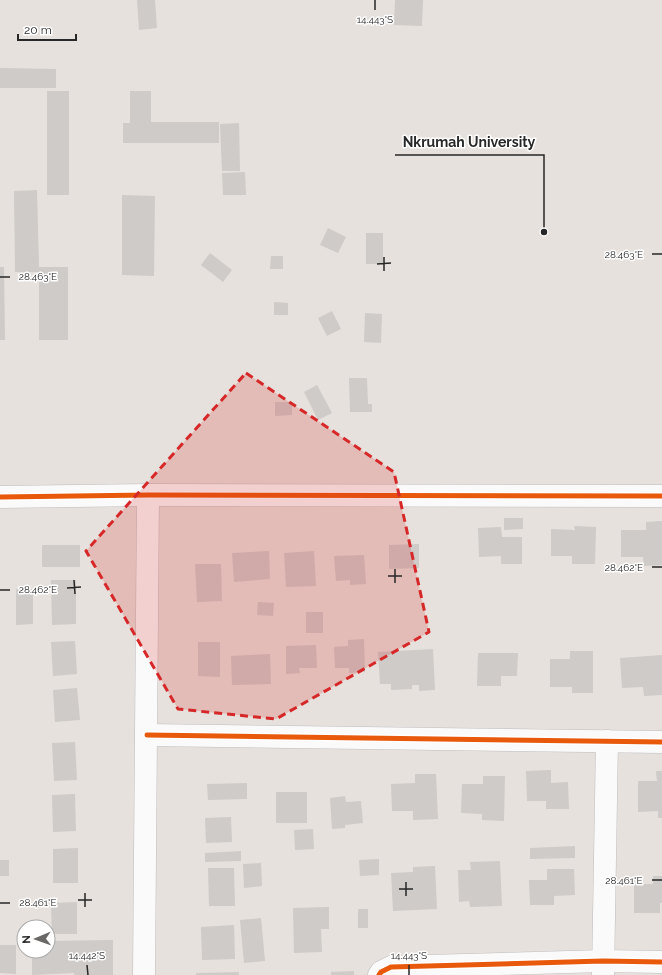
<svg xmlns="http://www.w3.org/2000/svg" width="662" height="975" viewBox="0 0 662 975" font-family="Raleway,sans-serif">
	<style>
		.building { fill: #cecbc8 }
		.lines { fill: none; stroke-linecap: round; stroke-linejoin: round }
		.minor-casing { stroke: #bfbdbe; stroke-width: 23 }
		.minor { stroke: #fbfafa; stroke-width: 22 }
		.cycleway-casing { stroke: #fff; stroke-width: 8 }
		.cycleway { stroke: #e8590c; stroke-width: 5 }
		.marked { fill: #d62828; fill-opacity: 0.2; stroke: #d62828; stroke-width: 3; stroke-dasharray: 8 5; stroke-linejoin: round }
		.ticks { fill: none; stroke: #272727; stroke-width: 1.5 }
		.ticks-label { font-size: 10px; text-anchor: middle; fill: #272727; stroke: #fff; stroke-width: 3; stroke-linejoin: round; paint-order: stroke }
		.leader { fill: none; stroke: #272727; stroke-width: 1.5 }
		.callout-dot { fill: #272727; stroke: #fff; stroke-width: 1.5 }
		.callout-label { font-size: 14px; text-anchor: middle; font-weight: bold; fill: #272727; stroke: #fff; stroke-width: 3; stroke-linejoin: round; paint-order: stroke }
	</style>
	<rect width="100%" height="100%" fill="#e6e1dc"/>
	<g class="building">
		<polygon points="137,0 155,0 157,28 139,30"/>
		<polygon points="395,0 423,0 422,26 394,25"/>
		<polygon points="0,68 56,69 56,88 0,88"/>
		<rect x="47" y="91" width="22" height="104"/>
		<polygon points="130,91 151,91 151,122 219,122 219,143 123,143 123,123 130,123"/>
		<polygon points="239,123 240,171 222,171 220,124"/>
		<polygon points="245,172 246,195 223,195 222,173"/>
		<polygon points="37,190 39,267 68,267 68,340 39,340 39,272 15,272 14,191"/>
		<polygon points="122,195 155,196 154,276 122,275"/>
		<polygon points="328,228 346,237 338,253 320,245"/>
		<rect x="366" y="233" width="17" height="31"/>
		<polygon points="210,253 232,270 223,282 201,265"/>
		<polygon points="271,256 283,256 283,269 270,269"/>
		<polygon points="0,267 4,267 5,340 0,340"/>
		<polygon points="274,302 288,303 288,315 274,315"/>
		<polygon points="332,311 341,329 327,336 318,318"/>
		<polygon points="365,313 382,314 381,343 364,342"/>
		<polygon points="349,378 367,378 368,404 372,404 372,412 350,412"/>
		<polygon points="317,385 332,413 318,420 304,392"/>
		<polygon points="275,402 292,402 292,415 275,416"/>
		<polygon points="504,518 523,518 523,529 504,530"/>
		<polygon points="662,521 662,565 644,566 643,557 621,557 621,530 646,530 646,522"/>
		<polygon points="574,526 596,527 595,564 572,564 572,556 551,556 551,529 575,530"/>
		<polygon points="501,527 502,537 522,537 522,564 501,564 501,556 479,557 478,528"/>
		<polygon points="419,544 419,568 389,569 389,545"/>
		<rect x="42" y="545" width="38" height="22"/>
		<polygon points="269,551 270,579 234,582 232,553"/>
		<polygon points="314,551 316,586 286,587 284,553"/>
		<polygon points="364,555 366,584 350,585 350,580 336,581 334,556"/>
		<polygon points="195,564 221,564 222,601 197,602"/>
		<polygon points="51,580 76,580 76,624 52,625"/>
		<polygon points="16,589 33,589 33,624 16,625"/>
		<polygon points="258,602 274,603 273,616 257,615"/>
		<rect x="306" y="612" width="17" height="21"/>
		<polygon points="364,639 365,672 349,673 349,668 335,668 334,647 348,646 348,640"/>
		<polygon points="75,641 77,674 53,676 51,642"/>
		<polygon points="198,642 220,642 220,677 198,676"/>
		<polygon points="316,645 317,668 299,668 300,673 286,674 286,646"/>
		<polygon points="433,649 435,690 419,691 419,685 412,685 412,689 391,690 391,684 380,684 378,652"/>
		<polygon points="570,651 593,651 593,693 572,693 572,687 550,687 550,659 570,659"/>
		<polygon points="478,653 518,653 517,676 501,676 501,686 477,686"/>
		<polygon points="270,654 271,684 232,685 231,656"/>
		<polygon points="662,655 662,695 644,696 643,687 622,688 620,658"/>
		<polygon points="77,688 80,720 55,722 53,690"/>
		<polygon points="75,742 77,780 54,781 52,743"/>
		<polygon points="551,770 551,783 568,782 569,809 546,809 546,801 527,801 526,771"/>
		<polygon points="656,771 662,771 662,818 658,818 658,811 638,812 638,781 657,781"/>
		<polygon points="415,774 436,774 438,819 413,820 413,811 392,811 391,784 415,783"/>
		<polygon points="483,776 505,776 504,821 482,820 482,814 461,813 462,784 483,784"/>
		<polygon points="247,783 247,799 208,800 207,784"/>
		<rect x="276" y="792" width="31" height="31"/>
		<polygon points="75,794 76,831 53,832 52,795"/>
		<polygon points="345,796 346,802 361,801 363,823 345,825 345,828 332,829 330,798"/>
		<polygon points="231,817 232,842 206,843 205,818"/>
		<polygon points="313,829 314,849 295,850 294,830"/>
		<polygon points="575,846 575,858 530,859 530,848"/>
		<polygon points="78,848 78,883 53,883 53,849"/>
		<polygon points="241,851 241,861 205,862 205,853"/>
		<polygon points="379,859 379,875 360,876 359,860"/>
		<rect x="0" y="860" width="9" height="16"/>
		<polygon points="500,861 502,906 470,907 469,901 459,902 458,870 471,870 470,862"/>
		<polygon points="261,863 262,886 244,888 243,864"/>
		<polygon points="435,866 437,909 393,911 391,873 413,872 413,867"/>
		<polygon points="208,868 234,868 235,906 209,906"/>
		<polygon points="547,869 574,869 575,895 554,896 554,905 530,905 529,880 547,880"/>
		<polygon points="653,876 662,876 662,903 660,903 660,913 634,913 634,884 653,884"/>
		<polygon points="77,902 77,934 52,934 51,903"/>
		<polygon points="329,907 329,929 321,929 322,952 294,953 293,908"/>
		<rect x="358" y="909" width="10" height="19"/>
		<polygon points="261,918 265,961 244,963 240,920"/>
		<polygon points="234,925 235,959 202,960 201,927"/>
		<polygon points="113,940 113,975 74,975 74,973 32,975 32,951 48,951 48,941"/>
		<polygon points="0,945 16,945 16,974 0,973"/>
		<polygon points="354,971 354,975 331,975 331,972"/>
		<polygon points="239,972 239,975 196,975 196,973"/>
	</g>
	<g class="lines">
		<g class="minor-casing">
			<g id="minor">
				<polyline points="0,497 148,495 662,496"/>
				<polyline points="147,735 662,742"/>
				<polyline points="144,975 148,495"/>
				<polyline points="379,975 381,972 391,967 603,961 662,962"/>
				<polyline points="603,975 607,741"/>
			</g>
		</g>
		<use href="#minor" class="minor"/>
		<g class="cycleway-casing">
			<g id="cycleway">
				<polyline points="0,497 148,495 662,496"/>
				<polyline points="147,735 662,742"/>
				<polyline points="379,975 381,972 391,967 603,961 662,962"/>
			</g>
		</g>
		<use href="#cycleway" class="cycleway"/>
	</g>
	<path class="marked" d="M 246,373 L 394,472 L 429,632 L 276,719 L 178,709 L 86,551 Z"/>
	<path class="ticks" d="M 375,0 L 375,10M 652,254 L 662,254M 384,257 L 384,271M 377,264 L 391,263M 0,277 L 10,277M 652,567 L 662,567M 395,569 L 395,583M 388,576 L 402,576M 74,580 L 75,594M 67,588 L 81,587M 0,590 L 10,590M 652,880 L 662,880M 406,882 L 406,896M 399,889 L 413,889M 85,893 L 85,907M 78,900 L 92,900M 0,903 L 10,903M 87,965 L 88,975M 409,965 L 409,975"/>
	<g class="ticks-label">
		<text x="375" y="23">14.443°S</text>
		<text x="624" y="258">28.463°E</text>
		<text x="38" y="280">28.463°E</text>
		<text x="624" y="571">28.462°E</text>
		<text x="38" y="593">28.462°E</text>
		<text x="624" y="884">28.461°E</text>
		<text x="38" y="906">28.461°E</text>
		<text x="87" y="959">14.442°S</text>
		<text x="409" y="959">14.443°S</text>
	</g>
	<path class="leader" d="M544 232L544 155H395"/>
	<circle class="callout-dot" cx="544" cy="232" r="4"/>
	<g class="callout-label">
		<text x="469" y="147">Nkrumah University</text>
	</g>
	<g transform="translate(36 939) rotate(268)"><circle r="19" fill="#ffffff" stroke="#a9a9a9"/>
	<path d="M0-3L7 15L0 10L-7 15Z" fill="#6a6866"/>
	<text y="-6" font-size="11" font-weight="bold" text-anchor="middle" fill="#272727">N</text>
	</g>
	<path d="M18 34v6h58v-6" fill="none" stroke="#272727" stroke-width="2"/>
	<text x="24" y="34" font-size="12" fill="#272727" stroke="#ffffff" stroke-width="3" paint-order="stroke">20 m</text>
</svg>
